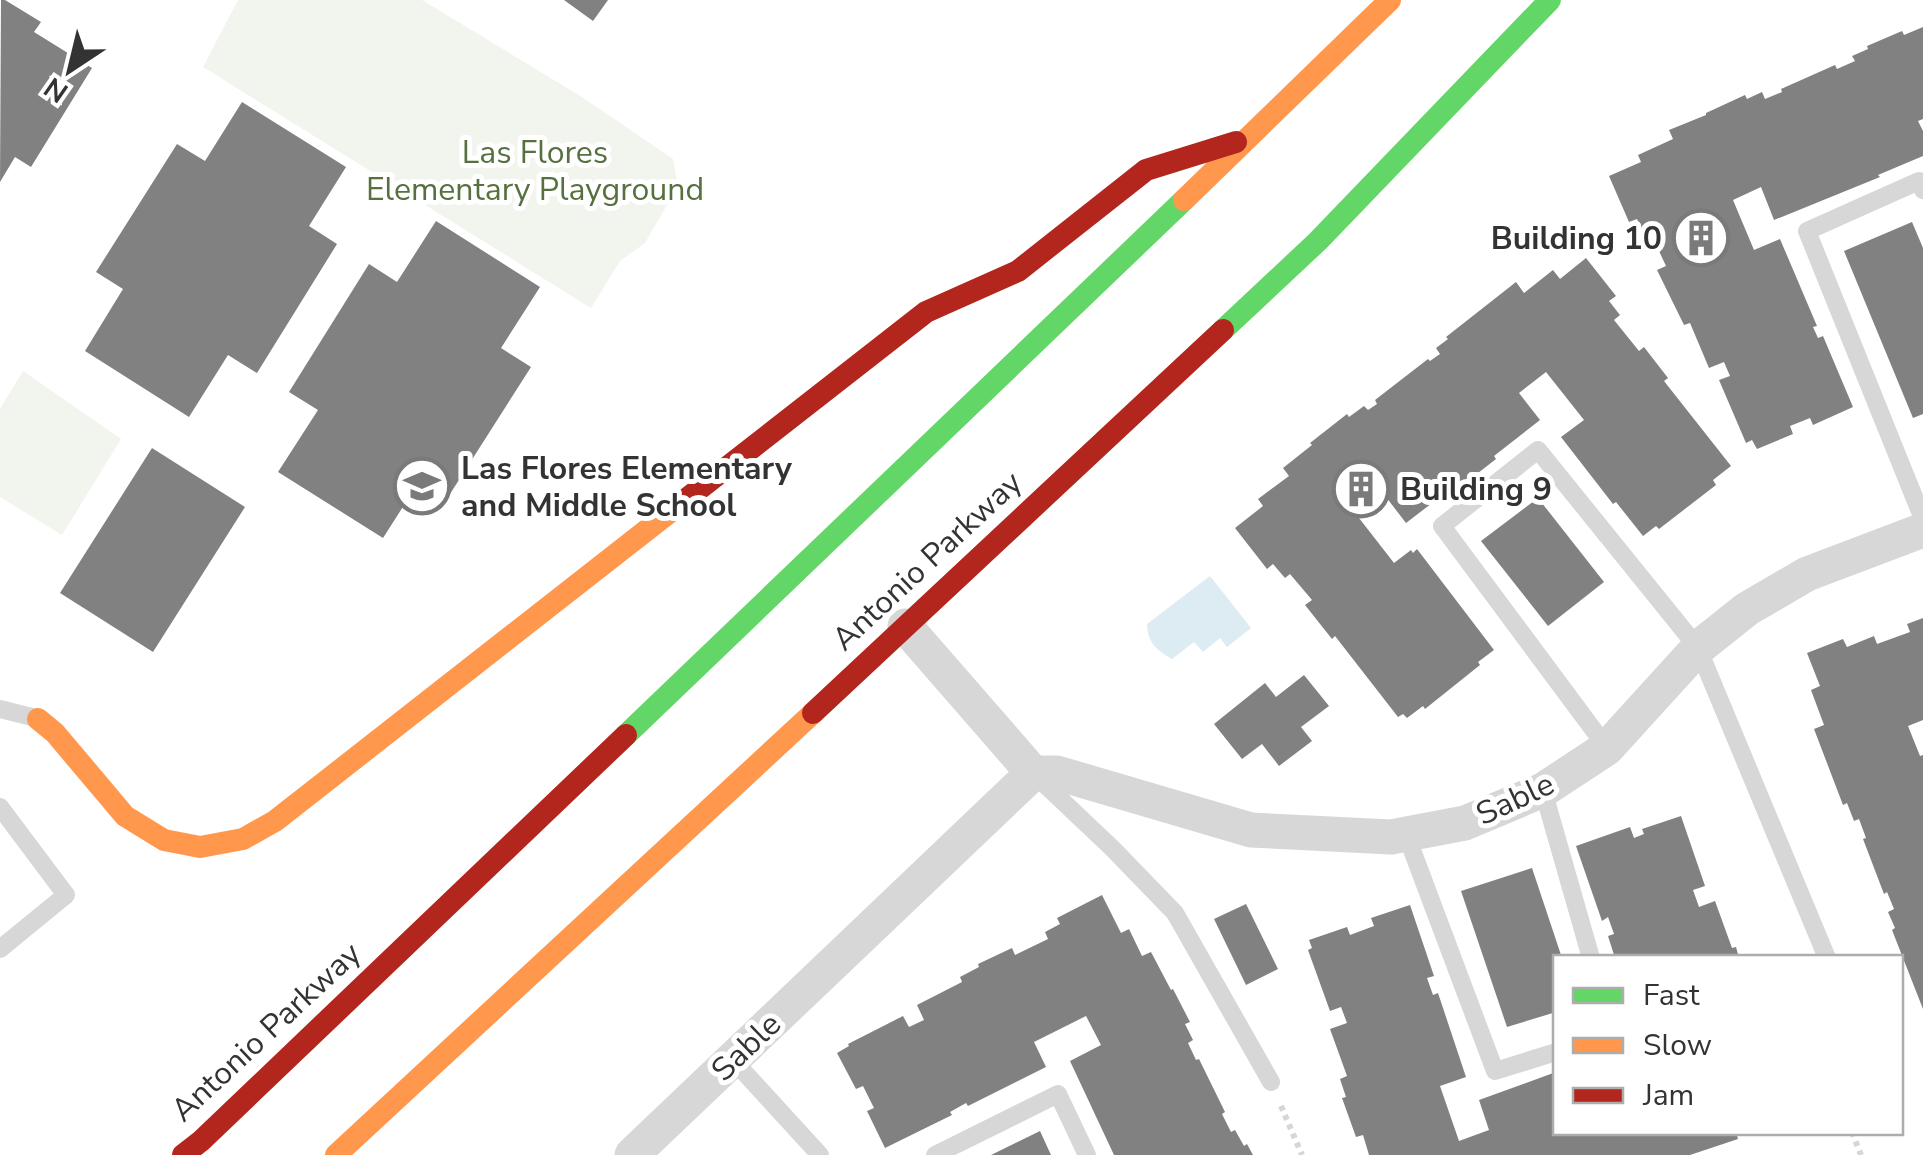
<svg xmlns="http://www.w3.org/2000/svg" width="1923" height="1155" viewBox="0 0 1923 1155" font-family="'Nunito Sans',sans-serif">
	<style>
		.green { fill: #f1f5ed }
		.water { fill: #ddebf3 }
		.building { fill: #818181 }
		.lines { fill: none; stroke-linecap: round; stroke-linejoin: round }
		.path { stroke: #d6d6d6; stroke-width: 6; stroke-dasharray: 5 5; stroke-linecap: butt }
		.lane { stroke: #d7d7d7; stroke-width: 18 }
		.street { stroke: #d7d7d7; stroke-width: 35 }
		.fast { stroke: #63d668; stroke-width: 22 }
		.slow { stroke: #ff974d; stroke-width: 22 }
		.jam { stroke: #b3261e; stroke-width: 22 }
		.labels { text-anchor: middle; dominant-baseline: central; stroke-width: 10; stroke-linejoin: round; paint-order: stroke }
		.park-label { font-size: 32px; fill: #56703f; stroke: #fff }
		.poi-label { font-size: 32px; font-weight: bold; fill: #333; stroke: #fff; text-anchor: start }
		.street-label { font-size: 32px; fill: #333; stroke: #fff }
	</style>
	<rect width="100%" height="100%" fill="#fff"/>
	<g class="green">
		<polygon points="238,0 422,0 582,97 673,159 678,186 645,243 620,261 591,308 203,67"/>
		<polygon points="23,371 121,439 62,535 0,497 0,409"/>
	</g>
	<path class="water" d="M 1210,576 L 1251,628 L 1227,647 L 1220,638 L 1203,652 L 1194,642 L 1172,659 C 1157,650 1148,644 1147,624 Z"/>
	<g class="building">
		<polygon points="1,0 5,0 41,22 34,32 92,68 31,167 15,157 0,182"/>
		<polygon points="564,0 608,0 593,21"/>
		<polygon points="1923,27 1923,119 1918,121 1923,131 1923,156 1878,175 1880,177 1774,220 1761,187 1733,200 1754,250 1780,239 1817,326 1813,327 1818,338 1823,336 1853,407 1813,425 1810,418 1790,426 1793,434 1757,449 1752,440 1746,443 1719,380 1730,376 1724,362 1709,368 1690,323 1684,325 1657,270 1666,266 1651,234 1645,237 1637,219 1629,222 1609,176 1641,162 1638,155 1673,139 1669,130 1706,115 1706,113 1745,95 1747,99 1762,92 1765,99 1782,92 1781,89 1835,65 1837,69 1855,61 1852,56 1868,49 1867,46 1902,31 1904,35"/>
		<polygon points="242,102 346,167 309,226 337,244 257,373 228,355 189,417 85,351 123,289 96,272 177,144 205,161"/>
		<polygon points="436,221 540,287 501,348 531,367 450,494 422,477 383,538 278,472 318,410 289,392 369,264 397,282"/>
		<polygon points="1912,222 1923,248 1923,414 1913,418 1844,251"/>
		<polygon points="1586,258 1616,296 1609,301 1620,315 1614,320 1639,351 1644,347 1668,378 1664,381 1731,466 1713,480 1716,485 1659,529 1656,526 1643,536 1616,502 1613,504 1561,437 1584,420 1546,372 1519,393 1540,420 1494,456 1496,459 1455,491 1453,487 1406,523 1386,497 1359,518 1394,563 1411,550 1413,553 1417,549 1494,650 1478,662 1480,665 1425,709 1423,706 1407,718 1403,714 1398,717 1335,636 1332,639 1305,605 1312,600 1290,574 1285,578 1273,564 1267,569 1235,528 1263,506 1258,499 1289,476 1283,468 1312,445 1310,443 1347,414 1349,417 1364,406 1368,410 1377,404 1375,400 1428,359 1430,361 1440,354 1436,348 1448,339 1446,337 1516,282 1524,293 1553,270 1560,279"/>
		<polygon points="152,448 245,507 153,652 60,593"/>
		<polygon points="1538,498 1604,582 1548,626 1481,541"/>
		<polygon points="1923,618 1923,720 1908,726 1920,756 1923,755 1923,1009 1892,930 1895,928 1888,912 1894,909 1887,892 1884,894 1863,839 1866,838 1859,819 1854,821 1847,803 1843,805 1814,729 1824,725 1811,690 1820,686 1807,653 1843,639 1847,647 1874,636 1877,644 1910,632 1907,624"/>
		<polygon points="1304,675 1329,706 1301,727 1312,741 1279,766 1262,744 1242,759 1214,724 1265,683 1276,697"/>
		<polygon points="1681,816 1705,886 1693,890 1699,907 1715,901 1732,948 1736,947 1739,958 1615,958 1608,936 1614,934 1608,917 1602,921 1576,846 1630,827 1634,838 1644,834 1642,829"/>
		<polygon points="1532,868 1562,958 1556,958 1556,1012 1507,1027 1461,891"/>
		<polygon points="1102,895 1121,933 1129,929 1142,956 1151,952 1171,990 1173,989 1190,1022 1185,1024 1193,1040 1188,1043 1196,1060 1199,1059 1225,1112 1222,1114 1231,1132 1235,1130 1244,1146 1247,1144 1253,1155 1114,1155 1070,1061 1101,1045 1086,1016 1034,1042 1046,1067 968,1106 966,1103 950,1112 952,1115 885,1148 867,1111 874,1108 863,1086 856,1089 837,1053 849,1046 848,1044 903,1016 909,1027 924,1020 917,1005 962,982 960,977 979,967 978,964 1012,948 1015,955 1048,939 1045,932 1060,924 1057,918"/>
		<polygon points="1246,904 1278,969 1246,985 1214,919"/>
		<polygon points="1410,905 1434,976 1427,978 1433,995 1438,993 1466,1077 1440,1086 1459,1141 1489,1130 1479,1100 1556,1072 1556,1132 1736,1132 1738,1139 1690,1155 1369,1155 1363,1135 1356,1137 1342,1098 1346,1097 1340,1079 1347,1076 1330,1029 1347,1023 1341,1007 1330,1011 1308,950 1312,948 1309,940 1347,927 1350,935 1374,926 1371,918"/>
		<polygon points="1040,1131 1051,1155 991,1155"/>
	</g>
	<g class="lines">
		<g class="path">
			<polyline points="1281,1106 1302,1155"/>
			<polyline points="1852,1132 1861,1155"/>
		</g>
		<g class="lane">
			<polyline points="1923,190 1919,181 1807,231 1923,519"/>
			<polyline points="0,709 32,717"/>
			<polyline points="1607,748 1442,526 1538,450 1698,648 1827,958"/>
			<polyline points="1037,777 1112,848 1175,913 1271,1082"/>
			<polyline points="1543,790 1591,958"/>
			<polyline points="0,807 66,895 0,949"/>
			<polyline points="1406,834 1495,1071 1556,1052"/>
			<polyline points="733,1060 820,1155"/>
			<polyline points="935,1155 1058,1094 1087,1155"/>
		</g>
		<g class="street">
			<polyline points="905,626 1033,773"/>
			<polyline points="632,1155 1033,773 1057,773 1251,830 1391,837 1465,823 1543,790 1607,748 1698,648 1747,609 1807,574 1923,530"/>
		</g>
		<g class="fast">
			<polyline points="1223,330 1318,241 1550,0"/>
			<polyline points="626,735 1184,200"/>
		</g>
		<g class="slow">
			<polyline points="1184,200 1390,0"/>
			<polyline points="38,719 55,733 125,816 164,840 200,847 243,839 275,821 680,504"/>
			<polyline points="336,1155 813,713"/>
		</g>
		<g class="jam">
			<polyline points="680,504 926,312 1018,271 1146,170 1236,142"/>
			<polyline points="813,713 1223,330"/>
			<polyline points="183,1155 201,1141 626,735"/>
		</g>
	</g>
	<defs>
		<g id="building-ring" transform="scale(2.875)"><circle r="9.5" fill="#fff" stroke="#7a7a7a" stroke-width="1.5"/><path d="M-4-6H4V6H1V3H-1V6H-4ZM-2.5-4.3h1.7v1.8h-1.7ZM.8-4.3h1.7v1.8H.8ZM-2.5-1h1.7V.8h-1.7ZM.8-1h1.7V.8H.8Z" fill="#7a7a7a"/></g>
		<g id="school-ring" transform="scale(2.875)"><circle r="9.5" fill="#fff" stroke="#7a7a7a" stroke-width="1.5"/><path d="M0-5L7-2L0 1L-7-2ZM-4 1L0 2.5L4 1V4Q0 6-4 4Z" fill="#7a7a7a"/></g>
	</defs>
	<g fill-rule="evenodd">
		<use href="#building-ring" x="1701" y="238"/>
		<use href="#school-ring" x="422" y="486"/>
		<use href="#building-ring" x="1361" y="489"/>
	</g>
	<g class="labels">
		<g class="park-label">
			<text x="535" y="152">Las Flores<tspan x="535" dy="37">Elementary Playground</tspan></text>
		</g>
		<g class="poi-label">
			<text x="1662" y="238" text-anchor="end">Building 10</text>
			<text x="461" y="468">Las Flores Elementary<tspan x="461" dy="37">and Middle School</tspan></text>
			<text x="1400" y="489">Building 9</text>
		</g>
		<g class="street-label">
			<text transform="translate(927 561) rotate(-43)">Antonio Parkway</text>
			<text transform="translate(1515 799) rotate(-25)">Sable</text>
			<text transform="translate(266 1032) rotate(-43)">Antonio Parkway</text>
			<text transform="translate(746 1047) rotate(-44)">Sable</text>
		</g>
	</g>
	<rect x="1553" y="955" width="350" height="180" fill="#ffffff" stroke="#adadad" stroke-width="2.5"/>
	<rect x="1573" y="988" width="50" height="15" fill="#63d668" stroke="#adadad" stroke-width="2.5"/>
	<text x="1643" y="1005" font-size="30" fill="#333333">Fast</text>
	<rect x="1573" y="1038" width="50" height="15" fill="#ff974d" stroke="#adadad" stroke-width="2.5"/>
	<text x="1643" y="1055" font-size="30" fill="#333333">Slow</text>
	<rect x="1573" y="1088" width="50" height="15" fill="#b3261e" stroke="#adadad" stroke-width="2.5"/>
	<text x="1643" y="1105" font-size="30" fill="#333333">Jam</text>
	<g transform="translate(70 70) rotate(215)" stroke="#ffffff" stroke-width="8" paint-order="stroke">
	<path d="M0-8L18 38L0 25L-18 38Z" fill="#333333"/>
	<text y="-15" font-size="28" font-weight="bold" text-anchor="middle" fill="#333333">N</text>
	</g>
</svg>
